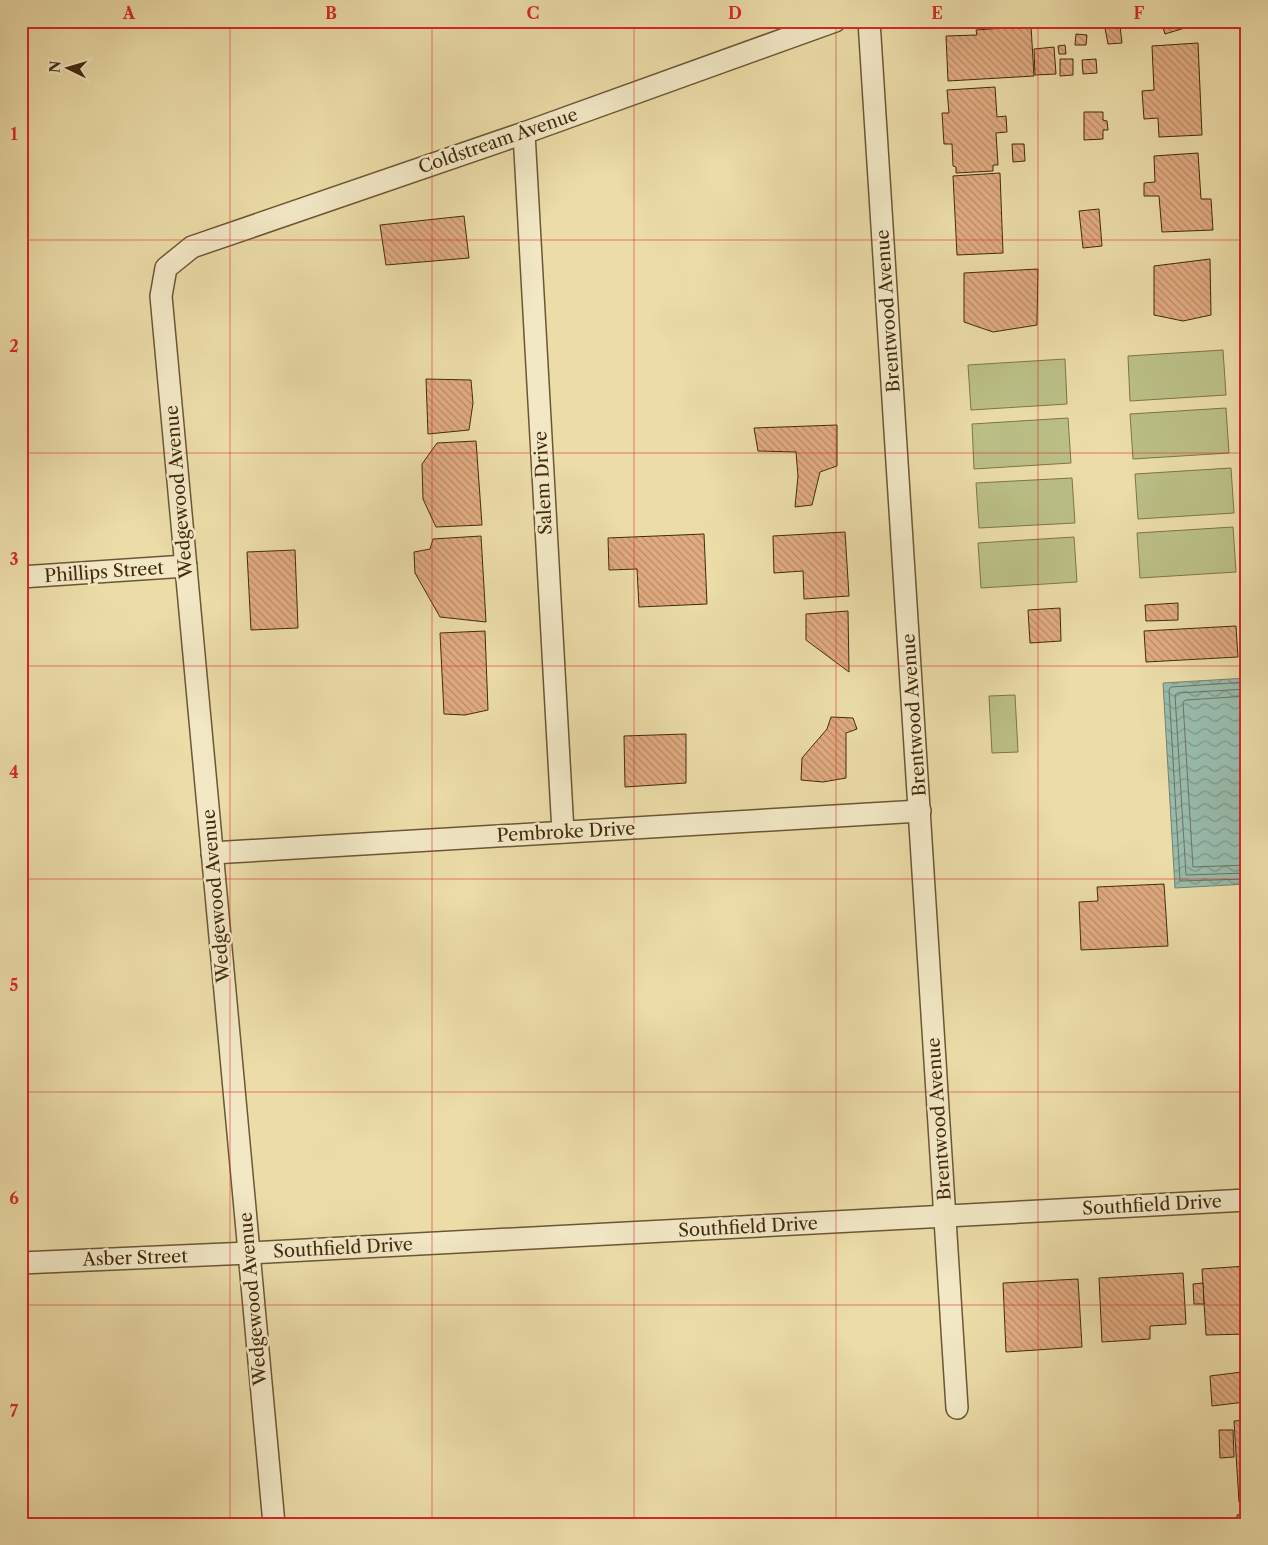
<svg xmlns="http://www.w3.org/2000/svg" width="1268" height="1545" viewBox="0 0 1268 1545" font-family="'Libre Caslon Text',serif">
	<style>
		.grass { fill: #babf86; stroke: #7e744a }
		.water { fill: url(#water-waves); stroke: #76816d }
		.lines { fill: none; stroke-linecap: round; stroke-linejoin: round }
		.shore { stroke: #6e725d; stroke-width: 1 }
		.building { fill: url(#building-back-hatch); stroke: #432a0e }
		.minor-casing { stroke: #6d5634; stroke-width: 24 }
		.minor { stroke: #f2e8c6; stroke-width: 21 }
		.grid { fill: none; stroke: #d62828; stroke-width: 1; stroke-opacity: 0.55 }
		.labels { text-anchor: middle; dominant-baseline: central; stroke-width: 5; stroke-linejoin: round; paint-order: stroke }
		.street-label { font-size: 18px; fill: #432a0e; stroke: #f2e8c6 }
		.neatline { fill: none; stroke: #d62828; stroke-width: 2 }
		.grid-label { font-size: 16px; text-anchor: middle; font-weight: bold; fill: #d62828 }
	</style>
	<defs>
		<pattern id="water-waves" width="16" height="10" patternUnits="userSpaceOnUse" patternTransform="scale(1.25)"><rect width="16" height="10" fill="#98bbac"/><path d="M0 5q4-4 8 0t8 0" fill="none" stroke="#7e988a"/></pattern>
		<pattern id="building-back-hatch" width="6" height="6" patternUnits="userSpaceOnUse" patternTransform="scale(1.25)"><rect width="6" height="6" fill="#e1ab81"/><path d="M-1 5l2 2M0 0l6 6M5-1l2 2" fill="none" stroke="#b88b68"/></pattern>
	</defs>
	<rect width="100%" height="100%" fill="#ebdca8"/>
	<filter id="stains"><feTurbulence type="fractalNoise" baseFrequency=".004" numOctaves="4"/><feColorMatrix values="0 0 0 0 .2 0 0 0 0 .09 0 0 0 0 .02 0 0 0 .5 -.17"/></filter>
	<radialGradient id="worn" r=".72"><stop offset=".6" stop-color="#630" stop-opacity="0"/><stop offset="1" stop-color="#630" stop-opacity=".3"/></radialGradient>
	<g class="grass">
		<polygon points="1223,350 1226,395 1130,401 1128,356"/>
		<polygon points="1065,359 1067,404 971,410 968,365"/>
		<polygon points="1226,408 1229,453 1133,459 1130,414"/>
		<polygon points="1068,418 1071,463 974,469 972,424"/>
		<polygon points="1231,468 1234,513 1138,519 1135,474"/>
		<polygon points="1072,478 1075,523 979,528 976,483"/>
		<polygon points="1233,527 1236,572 1140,578 1137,533"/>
		<polygon points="1074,537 1077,582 981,588 978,543"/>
		<polygon points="1015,695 1018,752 992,753 989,696"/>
	</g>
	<polygon class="water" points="1247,678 1247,884 1175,888 1163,683"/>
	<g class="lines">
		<g class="shore">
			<polyline points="1247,682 1171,687 1169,690 1180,881 1247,879"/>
			<polyline points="1247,689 1178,693 1175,695 1186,875 1247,873"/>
			<polyline points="1247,696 1186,700 1183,702 1193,867 1247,865"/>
		</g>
	</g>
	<g class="building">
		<polygon points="1161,21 1201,21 1201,23 1165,34"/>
		<polygon points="1031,26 1034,76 948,81 946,36 977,35 976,30"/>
		<polygon points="1120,26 1122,43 1108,44 1105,28"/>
		<polygon points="1076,34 1087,35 1086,45 1075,45"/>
		<polygon points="1198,43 1202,135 1159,137 1158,118 1144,119 1142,91 1154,90 1152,46"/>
		<polygon points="1065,45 1066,54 1059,54 1058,46"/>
		<polygon points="1054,47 1056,74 1035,75 1034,49"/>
		<polygon points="1060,59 1073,59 1073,75 1060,76"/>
		<polygon points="1096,59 1097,73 1083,74 1082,60"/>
		<polygon points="995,87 997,117 1006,116 1007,132 996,133 998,165 993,165 993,171 956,173 956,167 953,166 952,144 944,144 942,113 949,113 947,90"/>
		<polygon points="1084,112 1103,112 1103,120 1107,121 1108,130 1103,130 1103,139 1084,140"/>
		<polygon points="1012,144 1024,144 1025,161 1013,162"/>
		<polygon points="1198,153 1201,199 1211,199 1213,230 1162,232 1159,196 1144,196 1144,183 1155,182 1154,156"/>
		<polygon points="1000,173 1003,253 957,255 953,176"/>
		<polygon points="1099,209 1102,246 1083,248 1079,211"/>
		<polygon points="464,216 469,258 386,265 380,225"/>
		<polygon points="1210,259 1211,315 1183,321 1154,315 1154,266"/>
		<polygon points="1038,269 1037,325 993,332 964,322 964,273"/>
		<polygon points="426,379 471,380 473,403 469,430 428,434"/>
		<polygon points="837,425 837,466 820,472 812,505 795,507 798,476 796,452 758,451 754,428"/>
		<polygon points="476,441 482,525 436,527 423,499 422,464 437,443"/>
		<polygon points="845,532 849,596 804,599 803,571 774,573 773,536"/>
		<polygon points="704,534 707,604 639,607 637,569 609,570 608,538"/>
		<polygon points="481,536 486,622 440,617 415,573 414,552 430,549 433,539"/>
		<polygon points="295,550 298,628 251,630 247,552"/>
		<polygon points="1178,603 1178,620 1146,621 1145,605"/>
		<polygon points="1060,608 1061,641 1030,643 1028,610"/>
		<polygon points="848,611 849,672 806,640 806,614"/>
		<polygon points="1236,626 1238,657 1146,662 1144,631"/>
		<polygon points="485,631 488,710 465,715 444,714 440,633"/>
		<polygon points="831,717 853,718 857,729 846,733 846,778 823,782 801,780 802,758 827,729"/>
		<polygon points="686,734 686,783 625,787 624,736"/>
		<polygon points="1164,884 1168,946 1081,950 1079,902 1098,901 1097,887"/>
		<polygon points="1247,1266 1246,1334 1206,1335 1202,1269"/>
		<polygon points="1183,1273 1186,1324 1150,1326 1150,1339 1102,1342 1099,1278"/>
		<polygon points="1078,1279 1082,1347 1006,1352 1003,1283"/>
		<polygon points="1203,1283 1204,1304 1194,1304 1193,1284"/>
		<polygon points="1242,1372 1245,1402 1212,1406 1210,1376"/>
		<polygon points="1247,1420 1247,1502 1239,1502 1234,1421"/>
		<polygon points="1219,1430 1233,1430 1234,1457 1220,1458"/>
		<polygon points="1247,1514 1247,1524 1218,1524 1237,1521 1237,1515"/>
	</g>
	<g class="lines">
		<g class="minor-casing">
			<g id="minor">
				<polyline points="869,21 957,1408"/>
				<polyline points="524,133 563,832"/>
				<polyline points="21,577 186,566"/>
				<polyline points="212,853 920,811"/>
				<polyline points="21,1263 249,1253 1247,1200"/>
				<polyline points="274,1524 161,296 166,268 192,247 524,133 835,21"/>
			</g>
		</g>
		<use href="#minor" class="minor"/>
	</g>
	<path class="grid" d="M 230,21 L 230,1524M 432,21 L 432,1524M 634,21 L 634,1524M 836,21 L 836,1524M 1038,21 L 1038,1524M 21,240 L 1247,240M 21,453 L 1247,453M 21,666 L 1247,666M 21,879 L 1247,879M 21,1092 L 1247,1092M 21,1305 L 1247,1305"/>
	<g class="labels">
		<g class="street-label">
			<text transform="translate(498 141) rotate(-19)">Coldstream Avenue</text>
			<text transform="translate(888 311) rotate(-94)">Brentwood Avenue</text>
			<text transform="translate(543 483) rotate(-93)">Salem Drive</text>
			<text transform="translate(179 492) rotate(-95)">Wedgewood Avenue</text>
			<text transform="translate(104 572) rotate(-4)">Phillips Street</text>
			<text transform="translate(914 715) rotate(-94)">Brentwood Avenue</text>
			<text transform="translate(566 832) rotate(-3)">Pembroke Drive</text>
			<text transform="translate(216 896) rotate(-95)">Wedgewood Avenue</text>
			<text transform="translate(939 1119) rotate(-94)">Brentwood Avenue</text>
			<text transform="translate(1152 1205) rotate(-3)">Southfield Drive</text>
			<text transform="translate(748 1227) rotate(-3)">Southfield Drive</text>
			<text transform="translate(343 1248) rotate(-3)">Southfield Drive</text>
			<text transform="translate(135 1258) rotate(-2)">Asber Street</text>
			<text transform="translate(253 1299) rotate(-95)">Wedgewood Avenue</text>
		</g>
	</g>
	<rect width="1268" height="1545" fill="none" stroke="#ebdca8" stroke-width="55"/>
	<g transform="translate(68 68) rotate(275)" stroke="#f2e8c6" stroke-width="4" paint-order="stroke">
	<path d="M0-4L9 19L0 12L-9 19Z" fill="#432a0e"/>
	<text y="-8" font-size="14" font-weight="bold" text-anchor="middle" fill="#432a0e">N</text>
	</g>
	<rect x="28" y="28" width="1212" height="1490" class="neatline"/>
	<g class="grid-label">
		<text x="129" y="19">A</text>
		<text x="331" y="19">B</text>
		<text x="533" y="19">C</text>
		<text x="735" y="19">D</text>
		<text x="937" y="19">E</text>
		<text x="1139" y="19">F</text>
		<text x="14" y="140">1</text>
		<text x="14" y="352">2</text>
		<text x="14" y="565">3</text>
		<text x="14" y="778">4</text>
		<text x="14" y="991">5</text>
		<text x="14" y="1204">6</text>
		<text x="14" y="1417">7</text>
	</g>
	<rect width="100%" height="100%" filter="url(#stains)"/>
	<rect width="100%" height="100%" fill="url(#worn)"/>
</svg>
